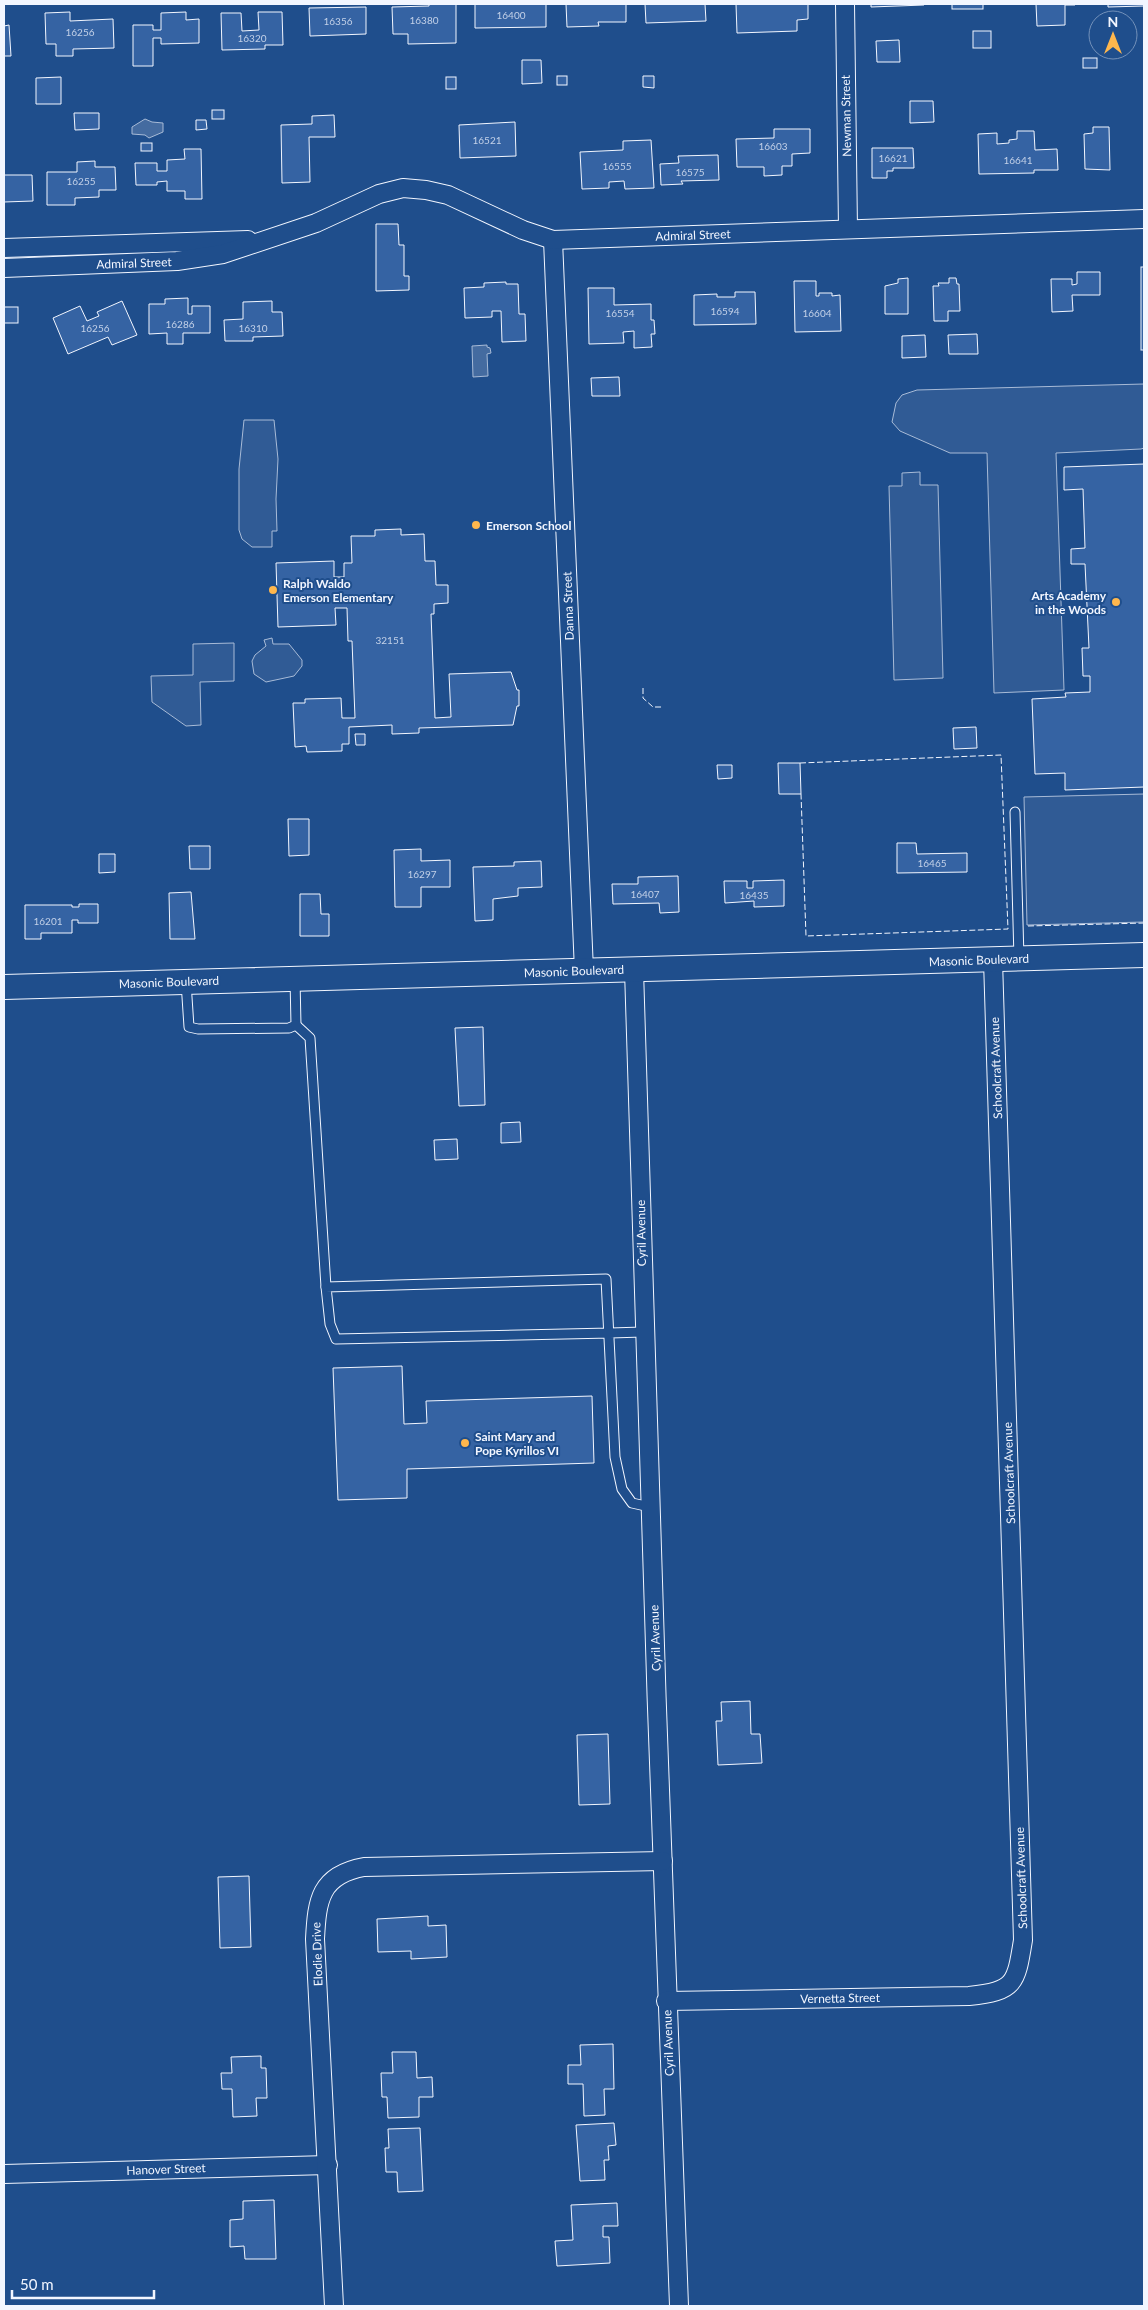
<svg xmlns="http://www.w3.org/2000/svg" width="1148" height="2310" viewBox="0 0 1148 2310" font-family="Lato,sans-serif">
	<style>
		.built { fill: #305b95; stroke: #a8bbd7 }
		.water { fill: #446ba0; stroke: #a8bbd7 }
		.building { fill: #3563a3; stroke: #f2f6ff }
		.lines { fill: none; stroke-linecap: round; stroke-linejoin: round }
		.lane-casing { stroke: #f2f6ff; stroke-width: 11 }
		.street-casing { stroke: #f2f6ff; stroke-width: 20 }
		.secondary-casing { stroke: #f2f6ff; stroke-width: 26 }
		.lane { stroke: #1f4e8c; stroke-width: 9 }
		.street { stroke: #1f4e8c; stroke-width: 18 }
		.secondary { stroke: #1f4e8c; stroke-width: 24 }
		.fence { stroke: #f2f6ff; stroke-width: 1; stroke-dasharray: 6 2.5; stroke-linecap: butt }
		.poi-dot { fill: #ffb74d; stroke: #1f4e8c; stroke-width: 2 }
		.labels { text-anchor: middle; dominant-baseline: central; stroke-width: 4; stroke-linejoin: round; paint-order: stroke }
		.number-label { font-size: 10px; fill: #c3d1e8 }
		.street-label { font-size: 12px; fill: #f2f6ff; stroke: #1f4e8c }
		.poi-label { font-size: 12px; font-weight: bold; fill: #f2f6ff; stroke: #1f4e8c; text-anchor: start }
	</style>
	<rect width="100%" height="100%" fill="#1f4e8c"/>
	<g class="built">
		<polygon points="1144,384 1144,448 1141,449 1056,453 1064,690 994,693 987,453 950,453 900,431 892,422 896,403 902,395 917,390"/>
		<polygon points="244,420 274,420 278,459 276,499 277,531 272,531 272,547 252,547 242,539 239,530 239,469"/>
		<polygon points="920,472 920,485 938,485 943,678 894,680 889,486 902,486 902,473"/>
		<polygon points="272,638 273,644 289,644 302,660 302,666 294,676 266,682 254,674 252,661 255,655 266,646 264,640"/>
		<polygon points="234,643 234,681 200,682 201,725 186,726 152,702 151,676 193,675 193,644"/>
		<polygon points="1144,794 1144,922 1027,925 1024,797"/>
	</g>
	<g class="water">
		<polygon points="145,119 152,122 163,123 163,132 149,138 145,135 132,134 132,127"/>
		<polygon points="487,345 487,347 490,348 491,353 487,354 488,376 473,377 472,346"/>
	</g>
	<g class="building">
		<polygon points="429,4 456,4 456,43 408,44 408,34 393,34 392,7 429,6"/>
		<polygon points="475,4 546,4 546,27 475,28"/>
		<polygon points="566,4 626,4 626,22 598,22 599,26 567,27"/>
		<polygon points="645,4 705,4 706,21 646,23"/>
		<polygon points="736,4 808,4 808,19 797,20 797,31 737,33"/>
		<polygon points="871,4 924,4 924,5 871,7"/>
		<rect x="952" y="4" width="31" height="5"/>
		<polygon points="1036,4 1075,4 1075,5 1065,5 1065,25 1037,26"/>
		<polygon points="1108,4 1144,4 1144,6 1108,7"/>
		<polygon points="366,7 366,34 310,36 309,8"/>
		<polygon points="70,12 70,21 113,19 114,48 73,49 73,56 56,56 56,44 46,44 45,13"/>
		<polygon points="186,12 186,20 199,19 199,43 161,44 161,38 153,38 153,66 133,66 133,25 153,25 153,30 161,30 161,13"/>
		<polygon points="258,12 282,12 283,45 265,45 265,49 222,50 221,13 241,13 242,31 259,30"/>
		<polygon points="9,25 11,56 4,56 4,26"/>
		<rect x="973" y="31" width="18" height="17"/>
		<polygon points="899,40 900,62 877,62 876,41"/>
		<rect x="1083" y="58" width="14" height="10"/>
		<polygon points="522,60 541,60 542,83 522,84"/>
		<rect x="557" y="76" width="10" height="9"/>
		<polygon points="643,76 654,76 654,88 643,87"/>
		<polygon points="61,77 61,104 36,104 36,78"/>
		<rect x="446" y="77" width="10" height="12"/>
		<polygon points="910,101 933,101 934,122 910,123"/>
		<rect x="212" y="110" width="12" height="9"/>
		<polygon points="74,113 99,113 99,129 75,130"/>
		<polygon points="334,115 335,137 309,137 310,182 282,183 281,125 312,124 312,116"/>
		<polygon points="196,120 206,120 207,129 196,130"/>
		<polygon points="515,122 516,156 460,158 459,125"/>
		<polygon points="1093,127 1109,127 1110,170 1085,169 1084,134 1093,133"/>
		<polygon points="774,129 810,129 810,153 792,154 792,166 782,166 782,175 764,176 764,167 737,167 736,139 774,138"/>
		<polygon points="1017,131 1034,131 1035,150 1057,149 1058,170 1034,170 1034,173 979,174 978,134 997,133 997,144 1009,143 1009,140 1017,139"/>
		<polygon points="651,140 654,188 625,189 624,181 609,182 609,188 582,189 580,152 623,150 623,141"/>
		<rect x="141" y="143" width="11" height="8"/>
		<polygon points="872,148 913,148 914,168 893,168 893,171 887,171 887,178 872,178"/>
		<polygon points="184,149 201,149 202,199 185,199 185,191 167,191 167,181 157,182 157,185 136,185 135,163 157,163 157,171 167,171 167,160 185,159"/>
		<polygon points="718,155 719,180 681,181 683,184 661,185 660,164 679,163 678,156"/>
		<polygon points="95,161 95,167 115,167 116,190 99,190 99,197 75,198 75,205 47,205 47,172 77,172 77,162"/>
		<polygon points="4,175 32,175 33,201 4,202"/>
		<polygon points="376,224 398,224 399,245 404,245 404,276 409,276 409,290 376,291"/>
		<rect x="1141" y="267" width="3" height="83"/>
		<polygon points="1077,272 1100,272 1100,295 1072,295 1073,311 1052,312 1051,279 1072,279 1072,285 1077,284"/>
		<polygon points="908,278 908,314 885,314 885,286 898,283 898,279"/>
		<polygon points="949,278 956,278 957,284 959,284 960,311 948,311 948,321 934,321 933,286 939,286 938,283 949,283"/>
		<polygon points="794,281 816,281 816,296 819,296 819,293 832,293 832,296 840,295 841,331 795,332"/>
		<polygon points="506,282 506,284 518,284 519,314 525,314 526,341 502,342 501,311 492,311 492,317 465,318 464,288 484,287 484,283"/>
		<polygon points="588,288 614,288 614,305 651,304 651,320 654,320 655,334 651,334 652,347 634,348 634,331 623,332 624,343 589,344"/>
		<polygon points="735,292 755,292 756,324 694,325 694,295 717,294 717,297 735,297"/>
		<polygon points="188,298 188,314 192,314 192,306 210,306 210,333 183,333 183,344 167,344 167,333 149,334 149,304 165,304 165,299"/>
		<polygon points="122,301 137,335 112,345 108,337 68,354 53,318 80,306 87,321 99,316 97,312"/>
		<polygon points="272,301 272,312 282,312 283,336 253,337 253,341 225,341 224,320 243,319 243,302"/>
		<rect x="4" y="307" width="14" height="16"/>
		<polygon points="977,334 978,354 949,354 948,335"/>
		<polygon points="925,335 926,357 902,358 902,336"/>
		<polygon points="619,377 620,396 592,396 591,378"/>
		<polygon points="1144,464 1144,787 1065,790 1065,773 1035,774 1032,699 1066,697 1065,693 1090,692 1090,676 1083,676 1082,648 1089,648 1085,564 1071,564 1071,549 1085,548 1083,489 1064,490 1064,467"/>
		<polygon points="401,529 401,535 424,534 425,561 435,561 436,585 448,585 448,603 434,604 434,614 431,614 435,718 451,717 449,674 511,672 517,690 519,690 519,706 517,706 513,725 419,728 419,733 392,734 392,725 349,727 349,744 342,744 342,751 307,752 306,746 295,747 293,703 305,703 305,699 341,698 342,718 355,718 352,641 348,641 347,608 335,608 336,625 278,627 276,563 334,561 334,577 344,577 344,563 352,563 351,536 375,536 375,530"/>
		<polygon points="976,727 977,748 954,749 953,728"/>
		<polygon points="355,734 365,734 365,745 356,745"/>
		<polygon points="778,763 800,763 801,794 779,794"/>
		<polygon points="717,765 732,765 732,778 718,779"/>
		<polygon points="288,819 309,819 309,855 289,856"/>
		<polygon points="897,843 916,843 917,854 967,853 967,872 897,873"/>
		<polygon points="189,846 210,846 210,869 190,869"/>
		<polygon points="421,849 421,861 450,860 450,887 421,887 421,907 395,907 394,850"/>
		<polygon points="99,854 115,854 115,872 99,873"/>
		<polygon points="541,861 542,887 518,888 518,896 493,899 493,920 475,921 473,867 514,866 514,862"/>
		<polygon points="678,876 679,912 660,913 659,903 613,904 612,884 638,884 638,877"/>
		<polygon points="784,880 784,906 754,907 754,901 725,903 724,881 747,881 747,888 753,888 753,881"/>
		<polygon points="191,892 195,939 170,939 169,893"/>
		<polygon points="300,894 320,894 321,914 329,914 329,936 300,936"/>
		<polygon points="79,904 98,904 98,923 78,923 78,920 72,920 72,933 41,933 41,939 25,939 25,905 72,905 72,907 79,907"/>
		<polygon points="483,1027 485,1105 459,1106 455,1028"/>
		<polygon points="520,1122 521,1142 501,1143 501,1123"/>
		<polygon points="457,1139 458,1159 435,1160 434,1140"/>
		<polygon points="402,1366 404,1424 427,1423 426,1401 592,1396 594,1463 407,1469 407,1498 338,1500 333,1368"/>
		<polygon points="750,1701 751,1734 760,1734 762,1763 718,1765 716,1721 722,1721 721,1702"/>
		<polygon points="608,1734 610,1804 579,1805 577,1735"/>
		<polygon points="249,1876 251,1947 220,1948 218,1877"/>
		<polygon points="428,1916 428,1926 446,1925 447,1957 411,1959 411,1951 378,1952 377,1919"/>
		<polygon points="613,2044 614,2089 604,2089 605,2115 584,2116 583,2084 568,2084 568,2065 581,2065 580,2045"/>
		<polygon points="392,2052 416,2052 417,2078 432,2077 433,2097 419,2097 419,2117 388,2118 387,2097 382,2097 381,2073 393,2073"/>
		<polygon points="261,2056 261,2068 266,2068 267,2098 256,2098 257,2116 233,2117 232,2089 222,2089 221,2073 232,2073 231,2057"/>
		<polygon points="614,2123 616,2145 608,2146 609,2160 604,2160 605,2180 580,2181 576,2125"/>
		<polygon points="420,2128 423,2191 398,2192 397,2172 386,2172 385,2148 389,2148 388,2129"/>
		<polygon points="274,2200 276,2259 245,2259 244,2246 230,2247 230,2220 243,2219 243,2201"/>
		<polygon points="617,2203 618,2226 603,2226 603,2237 609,2237 610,2263 557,2266 555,2241 573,2240 571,2205"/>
	</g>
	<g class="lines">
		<g class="lane-casing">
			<g id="lane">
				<polyline points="1015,812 1019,959"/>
				<polyline points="186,982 189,1027 198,1029 289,1028 296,1025 295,979"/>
				<polyline points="296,1025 310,1038 326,1287"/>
				<polyline points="643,1332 610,1333 336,1339 330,1324 326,1287 606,1279 615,1457 622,1489 632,1503 650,1507"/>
			</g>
		</g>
		<g class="street-casing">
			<g id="street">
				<polyline points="845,4 848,229"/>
				<polyline points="553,240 584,971"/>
				<polyline points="4,248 248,240"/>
				<polyline points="4,268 177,261 223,254 316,223 379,194 403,188 426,190 448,195 523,230 553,240 1144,219"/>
				<path d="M 634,970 C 647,1415 661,1861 679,2306"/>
				<path d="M 666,2001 L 969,1996 C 1015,1991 1016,1984 1023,1940 L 993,960"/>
				<polyline points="4,2174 328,2165"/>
				<path d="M 334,2306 L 315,1939 C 317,1900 320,1875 364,1867 L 663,1861"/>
			</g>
		</g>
		<g class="secondary-casing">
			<polyline id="secondary" points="4,987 1144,955"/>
		</g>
		<use href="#lane" class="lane"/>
		<use href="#street" class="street"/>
		<use href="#secondary" class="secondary"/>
		<g class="fence">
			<polyline points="643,688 643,698 653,707 663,707"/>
			<polyline points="800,763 1001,755 1008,929 806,936 801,794"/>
			<polyline points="1028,926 1144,923"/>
		</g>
	</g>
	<g class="poi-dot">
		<circle cx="476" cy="525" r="5"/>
		<circle cx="273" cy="590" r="5"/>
		<circle cx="1116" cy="602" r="5"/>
		<circle cx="465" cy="1443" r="5"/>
	</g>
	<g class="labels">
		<g class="number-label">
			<text x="511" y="15">16400</text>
			<text x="424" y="20">16380</text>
			<text x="338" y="21">16356</text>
			<text x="80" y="32">16256</text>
			<text x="252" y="38">16320</text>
			<text x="487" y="140">16521</text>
			<text x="773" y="146">16603</text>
			<text x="893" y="158">16621</text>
			<text x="1018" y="160">16641</text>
			<text x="617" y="166">16555</text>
			<text x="690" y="172">16575</text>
			<text x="81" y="181">16255</text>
			<text x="725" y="311">16594</text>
			<text x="620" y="313">16554</text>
			<text x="817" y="313">16604</text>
			<text x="180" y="324">16286</text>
			<text x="95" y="328">16256</text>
			<text x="253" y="328">16310</text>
			<text x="390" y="640">32151</text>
			<text x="932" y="863">16465</text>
			<text x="422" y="874">16297</text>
			<text x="645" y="894">16407</text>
			<text x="754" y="895">16435</text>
			<text x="48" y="921">16201</text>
		</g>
		<g class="street-label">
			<text transform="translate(846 116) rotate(-91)">Newman Street</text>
			<text transform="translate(693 235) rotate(-2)">Admiral Street</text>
			<text transform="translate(134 263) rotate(-2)">Admiral Street</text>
			<text transform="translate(568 606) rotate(-92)">Danna Street</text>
			<text transform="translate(979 960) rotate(-2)">Masonic Boulevard</text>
			<text transform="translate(574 971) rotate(-2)">Masonic Boulevard</text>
			<text transform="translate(169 982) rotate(-2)">Masonic Boulevard</text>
			<text transform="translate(996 1068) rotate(-92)">Schoolcraft Avenue</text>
			<text transform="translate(641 1233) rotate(-91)">Cyril Avenue</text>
			<text transform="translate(1009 1473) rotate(-92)">Schoolcraft Avenue</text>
			<text transform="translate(655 1638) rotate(-92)">Cyril Avenue</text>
			<text transform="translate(1021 1878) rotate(-92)">Schoolcraft Avenue</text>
			<text transform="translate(317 1954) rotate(-92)">Elodie Drive</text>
			<text transform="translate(840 1998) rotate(-1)">Vernetta Street</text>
			<text transform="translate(668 2043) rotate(-92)">Cyril Avenue</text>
			<text transform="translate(166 2169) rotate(-2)">Hanover Street</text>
		</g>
		<g class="poi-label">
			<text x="486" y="525">Emerson School</text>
			<text x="283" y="583">Ralph Waldo<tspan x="283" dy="14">Emerson Elementary</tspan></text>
			<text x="1106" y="595" text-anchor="end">Arts Academy<tspan x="1106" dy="14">in the Woods</tspan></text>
			<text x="475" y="1436">Saint Mary and<tspan x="475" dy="14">Pope Kyrillos VI</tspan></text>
		</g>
	</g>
	<rect width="1148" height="2310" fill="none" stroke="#f2f6ff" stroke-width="10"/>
	<g transform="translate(1113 35)"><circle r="24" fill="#1f4e8c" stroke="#7391ba"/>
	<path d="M0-4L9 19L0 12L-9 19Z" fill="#ffb74d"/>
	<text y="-8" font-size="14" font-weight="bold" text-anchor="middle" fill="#f2f6ff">N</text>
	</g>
	<path d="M12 2290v8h142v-8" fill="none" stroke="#f2f6ff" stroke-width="2.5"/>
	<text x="20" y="2290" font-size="15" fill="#f2f6ff" stroke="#1f4e8c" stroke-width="4" paint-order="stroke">50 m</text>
</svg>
